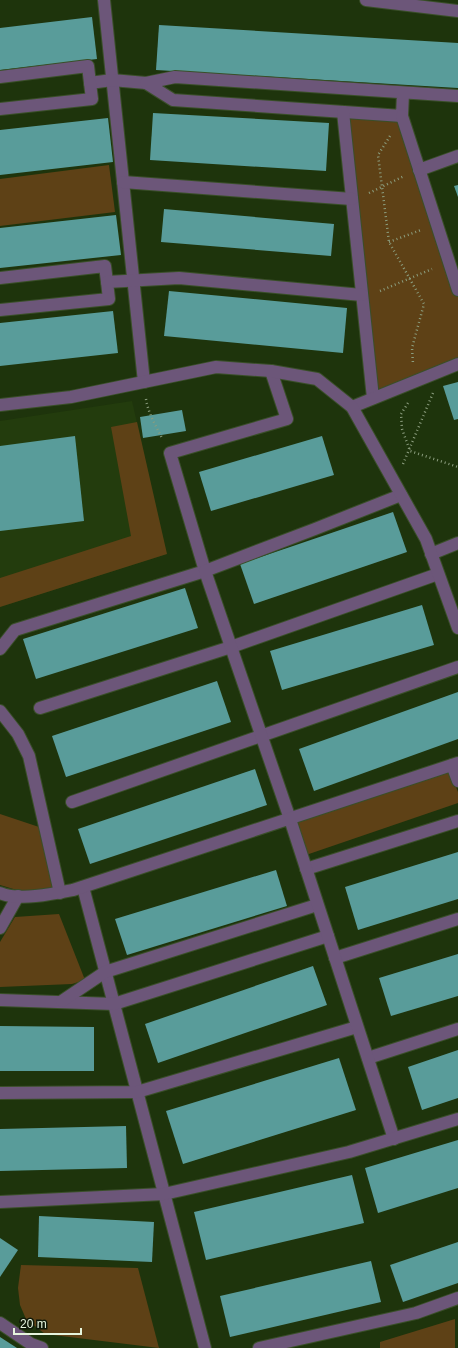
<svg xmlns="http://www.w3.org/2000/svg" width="458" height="1348" viewBox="0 0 458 1348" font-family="Arial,sans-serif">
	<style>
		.built { fill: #233c0d }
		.green { fill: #5e4116 }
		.building { fill: #599c9a }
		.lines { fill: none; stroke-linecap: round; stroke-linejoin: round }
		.service-casing { stroke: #3a4f29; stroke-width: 14 }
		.minor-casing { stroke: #3a4f29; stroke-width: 14 }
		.path { stroke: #8b9d7e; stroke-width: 2.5; stroke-dasharray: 1 3; stroke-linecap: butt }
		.service { stroke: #6c5679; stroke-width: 12 }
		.minor { stroke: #6c5679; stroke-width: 12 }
	</style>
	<rect width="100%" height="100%" fill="#1e340c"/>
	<polygon class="built" points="132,401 167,554 0,607 0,421"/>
	<g class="green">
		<polygon points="344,114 401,117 458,297 458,361 374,396"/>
		<polygon points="109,165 115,212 0,226 0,179"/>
		<polygon points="137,422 167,554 0,607 0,578 131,536 111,427"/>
		<polygon points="450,772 458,792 458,803 306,855 296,822"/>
		<polygon points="0,814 42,828 56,888 20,891 0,885"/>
		<polygon points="59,914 85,980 72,984 0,987 0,942 15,917"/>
		<polygon points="21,1265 138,1268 159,1348 45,1334 26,1319 20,1305 18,1288"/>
		<polygon points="455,1319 455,1348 380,1348 380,1342"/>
	</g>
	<g class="building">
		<polygon points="92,17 97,59 0,70 0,28"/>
		<polygon points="159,25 458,43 458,88 156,70"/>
		<polygon points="153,113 329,123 326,171 150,160"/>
		<polygon points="108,118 113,162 0,175 0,130"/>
		<polygon points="458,185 458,197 454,186"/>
		<polygon points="164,209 334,224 331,256 161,242"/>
		<polygon points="116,215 121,255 0,268 0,228"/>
		<polygon points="169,291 347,308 343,353 164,336"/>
		<polygon points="113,311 118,353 0,366 0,323"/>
		<polygon points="458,382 458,419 454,420 443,386"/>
		<polygon points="182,410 186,431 143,438 140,417"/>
		<polygon points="75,436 84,521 0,531 0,446"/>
		<polygon points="322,436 334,475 211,511 199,472"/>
		<polygon points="393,512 407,552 254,604 240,564"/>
		<polygon points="185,588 198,628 36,679 23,639"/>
		<polygon points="422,605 434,645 282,690 270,651"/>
		<polygon points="217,681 231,722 66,777 52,736"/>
		<polygon points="458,692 458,739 314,791 299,749"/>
		<polygon points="255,769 267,805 90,864 78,829"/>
		<polygon points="458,852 458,899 358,930 345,887"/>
		<polygon points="276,870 287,906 127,955 115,919"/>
		<polygon points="458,954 458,996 391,1016 379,978"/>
		<polygon points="313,966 327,1005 158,1063 145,1024"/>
		<polygon points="0,1026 94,1027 94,1071 0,1071"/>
		<polygon points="458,1050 458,1098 422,1110 408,1067"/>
		<polygon points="339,1058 356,1110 183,1164 166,1111"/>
		<polygon points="126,1126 127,1168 0,1171 0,1129"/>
		<polygon points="458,1140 458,1188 378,1213 365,1168"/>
		<polygon points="352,1175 364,1223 206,1260 194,1212"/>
		<polygon points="39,1216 154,1222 152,1262 38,1257"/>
		<polygon points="0,1238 18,1250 0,1277"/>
		<polygon points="458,1242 458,1283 403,1302 390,1265"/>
		<polygon points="371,1261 381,1302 230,1337 220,1296"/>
		<polygon points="0,1337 17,1348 0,1348"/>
	</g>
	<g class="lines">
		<g class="service-casing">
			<g id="service">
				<polyline points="104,0 144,382"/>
				<polyline points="0,77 88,66 90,83 112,80 146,83"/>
				<polyline points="403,93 402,116 173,100 146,83 175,77 458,96"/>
				<polyline points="0,109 92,99 90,83"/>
				<polyline points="343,112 373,398"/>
				<polyline points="402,116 458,290"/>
				<polyline points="419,170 458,156"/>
				<polyline points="123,182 352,199"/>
				<polyline points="0,278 105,266 107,282"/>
				<polyline points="0,310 109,299 107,282 179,278 362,295"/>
				<polyline points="352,407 458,364"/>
				<polyline points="431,554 458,543"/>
				<polyline points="0,649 15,630 205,571 170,453 287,419 271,371"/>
				<polyline points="40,708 231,647 438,574"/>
				<polyline points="0,711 18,734 29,756 60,893"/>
				<polyline points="452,765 458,781"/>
				<polyline points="72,802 458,667"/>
				<polyline points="306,869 458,821"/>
				<polyline points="83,887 205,1348"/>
				<polyline points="0,928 18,896"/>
				<polyline points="335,958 458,919"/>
				<polyline points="0,1000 114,1004 328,936"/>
				<polyline points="62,1001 105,972 317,905"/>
				<polyline points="368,1058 458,1029"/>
				<polyline points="0,1093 137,1092 357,1027"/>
				<polyline points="394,1139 290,819 205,571 315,529 401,495"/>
				<polyline points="0,1202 164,1194 349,1152 458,1119"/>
				<polyline points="0,1323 31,1344 42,1348"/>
				<polyline points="259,1348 416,1313 458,1298"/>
			</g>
		</g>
		<g class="minor-casing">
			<g id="minor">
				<polyline points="366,0 458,11"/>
				<polyline points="0,405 71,397 216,367 271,371 317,379 352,407 426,539 458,628"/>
				<path d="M 0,893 C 19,901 53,894 73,890 L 458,763"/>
			</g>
		</g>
		<g class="path">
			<polyline points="390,136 378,155 389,242 424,304 412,348 413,364"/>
			<polyline points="369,193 404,176"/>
			<polyline points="389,242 421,230"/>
			<polyline points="380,291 432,269"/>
			<path d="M 146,399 C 148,413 156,426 162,438"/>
			<polyline points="408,403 401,414 402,429 410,451 458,467"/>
			<polyline points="403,464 433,393"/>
		</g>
		<use href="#service" class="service"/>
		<use href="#minor" class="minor"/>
	</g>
	<path d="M14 1328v6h67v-6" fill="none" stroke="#e6f5dd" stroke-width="2"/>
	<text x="20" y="1328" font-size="12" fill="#e6f5dd" stroke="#0f1808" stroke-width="3" paint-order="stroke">20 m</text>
</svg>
